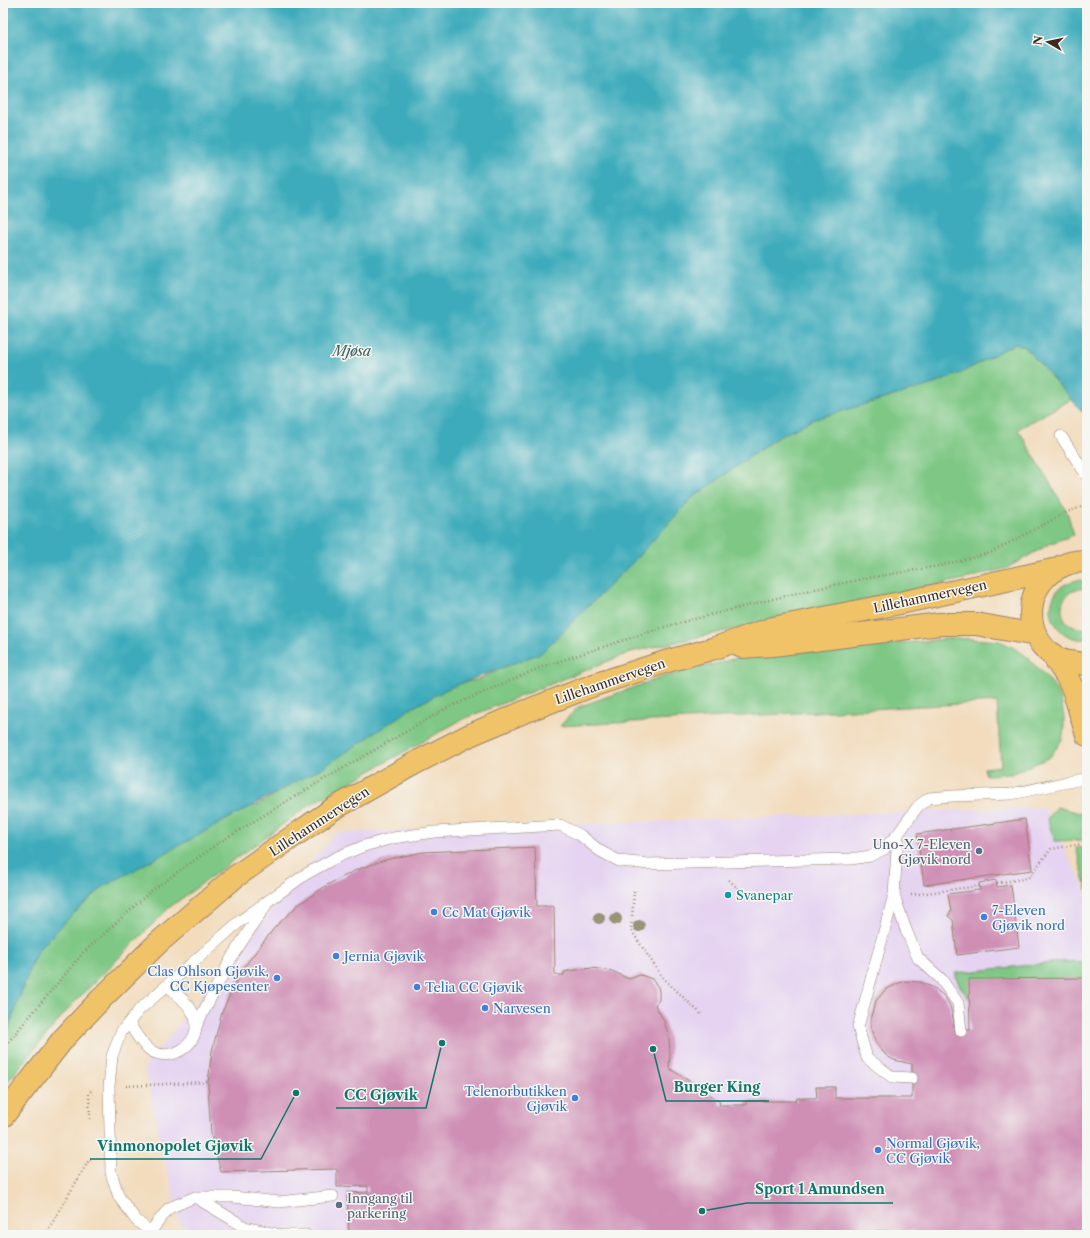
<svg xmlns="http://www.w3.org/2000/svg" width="1090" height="1238" viewBox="0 0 1090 1238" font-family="'Libre Caslon Text',serif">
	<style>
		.built { fill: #e5d3f1 }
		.green { fill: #7ec784; stroke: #5c7851 }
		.water { fill: #3dabbb; stroke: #3c6a6c }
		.building { fill: #cf8fb5 }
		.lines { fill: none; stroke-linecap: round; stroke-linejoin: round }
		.lane-casing { stroke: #96836e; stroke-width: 12 }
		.primary-casing { stroke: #96836e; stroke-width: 24 }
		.highway-casing { stroke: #96836e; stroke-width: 24 }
		.path { stroke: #96836e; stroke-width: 2.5; stroke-dasharray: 1 3; stroke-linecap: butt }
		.lane { stroke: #fff; stroke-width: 11 }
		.primary { stroke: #f1c369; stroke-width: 22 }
		.highway { stroke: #f1c369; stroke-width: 22 }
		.tree { fill: #989477 }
		.service-dot { fill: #5c6f8a; stroke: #f6f6f2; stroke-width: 1.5 }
		.culture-dot { fill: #0f9aa8; stroke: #f6f6f2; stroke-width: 1.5 }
		.shop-dot { fill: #3f7fe0; stroke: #f6f6f2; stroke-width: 1.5 }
		.labels { text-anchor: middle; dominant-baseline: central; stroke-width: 3; stroke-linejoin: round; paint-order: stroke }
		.street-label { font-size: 13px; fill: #3b2a1e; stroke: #f6f6f2 }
		.service-label { font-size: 13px; fill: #4e5e75; stroke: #f6f6f2; text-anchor: end }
		.culture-label { font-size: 13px; fill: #0d838f; stroke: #f6f6f2; text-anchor: start }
		.shop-label { font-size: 13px; fill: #366cbe; stroke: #f6f6f2; text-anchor: start }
		.water-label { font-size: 14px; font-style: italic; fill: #3c5e5d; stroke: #f6f6f2 }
		.leader { fill: none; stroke: #0f766e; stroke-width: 1.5 }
		.callout-dot { fill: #0f766e; stroke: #f6f6f2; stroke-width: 1.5 }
		.callout-label { font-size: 14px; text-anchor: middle; font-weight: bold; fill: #0f766e; stroke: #f6f6f2; stroke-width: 3; stroke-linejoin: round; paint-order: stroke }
	</style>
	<rect width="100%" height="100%" fill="#f6f6f2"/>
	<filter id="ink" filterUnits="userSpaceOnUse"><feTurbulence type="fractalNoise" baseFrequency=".025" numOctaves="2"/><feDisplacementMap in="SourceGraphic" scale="8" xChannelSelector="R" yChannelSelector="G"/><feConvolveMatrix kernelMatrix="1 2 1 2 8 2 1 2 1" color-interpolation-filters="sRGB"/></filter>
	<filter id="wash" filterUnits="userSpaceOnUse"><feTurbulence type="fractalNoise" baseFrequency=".012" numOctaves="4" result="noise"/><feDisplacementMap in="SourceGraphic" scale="16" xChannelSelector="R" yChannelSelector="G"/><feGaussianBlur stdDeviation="0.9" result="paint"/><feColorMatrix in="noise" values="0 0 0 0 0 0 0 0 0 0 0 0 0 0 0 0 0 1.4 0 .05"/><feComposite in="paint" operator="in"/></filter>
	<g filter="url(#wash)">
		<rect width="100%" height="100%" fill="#f2dcbd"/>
		<polygon class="built" points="1043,807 1087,893 1087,1235 212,1235 180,1225 144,1067 335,833"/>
		<g class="green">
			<polygon points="975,276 1072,399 1018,429 1067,512 1074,535 1051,543 1007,568 965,579 880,597 631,652 461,720 308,806 170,907 69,1008 3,1087 3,1026 30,956 52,919 215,815 258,805 307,774 433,688 477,680 524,658 685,492"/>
			<path d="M 1078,580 L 1087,581 L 1087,589 C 1053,585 1054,633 1087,628 L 1087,639 C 1058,643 1038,608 1061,587 C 1066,583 1072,581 1078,580 Z"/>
			<polygon points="957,638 1000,641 1014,648 1025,655 1053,684 1061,699 1064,717 1064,730 1062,740 1050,757 1012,774 986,775 984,768 1001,766 997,702 560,726 578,707 663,677 741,657"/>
			<path d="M 1057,807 L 1087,815 L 1087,840 L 1054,841 C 1053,832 1048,826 1048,817 Z"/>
			<polygon points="1087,847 1087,890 1076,848"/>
			<polygon points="1087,961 1087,978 970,1000 959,985 955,973 1060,962"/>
		</g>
		<polygon class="water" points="3,3 1087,3 1087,418 1079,408 1025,347 1015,344 1006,348 961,373 934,384 812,420 775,439 691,499 632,563 541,653 449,688 410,709 327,765 103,887 70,917 39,949 33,960 7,1033 3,1039"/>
		<g id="blocks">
			<g class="building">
				<polygon points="1025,819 1032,870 924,885 917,834"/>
				<polygon points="535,847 537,906 554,906 555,975 564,975 564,972 569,971 592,968 612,971 629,979 640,975 644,976 652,979 658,987 659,991 659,1000 655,1005 664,1021 669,1038 670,1054 669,1068 720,1101 719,1105 746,1105 746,1101 796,1101 797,1098 817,1098 816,1087 835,1087 835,1098 912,1098 912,1064 894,1060 887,1056 882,1051 875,1041 871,1028 871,1016 876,1001 885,990 899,983 906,981 920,982 934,988 945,997 950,1006 954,1022 954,1031 970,1030 969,979 1087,978 1087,1104 1083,1104 1083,1115 1087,1115 1087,1235 914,1235 914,1231 876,1231 876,1235 349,1235 347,1193 368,1192 368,1186 337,1187 337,1169 221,1172 211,1134 209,1103 208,1082 212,1051 222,1012 236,982 244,967 275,927 298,905 327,885 356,870 385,860 423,852"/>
				<polygon points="996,880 997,887 1011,885 1019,947 957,955 953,920 948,916 951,911 948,894 980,890 979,883"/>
			</g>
		</g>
	</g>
	<g filter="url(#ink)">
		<use href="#blocks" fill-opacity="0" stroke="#96836e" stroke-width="1"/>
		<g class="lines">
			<g class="lane-casing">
				<g id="lane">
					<polyline points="1061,436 1087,476"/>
					<polyline points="898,834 894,895 858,1027 867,1058 892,1077 912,1078"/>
					<polyline points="894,895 906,930 918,958 941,979 958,1003 961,1031"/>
					<path d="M 129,1023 C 135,1032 140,1043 150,1050 C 172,1065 205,1041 194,1015 C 189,1003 176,994 167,985"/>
					<polyline points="196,1026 233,955 266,905"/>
					<polyline points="196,1197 233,1197 279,1202 333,1196"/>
					<polyline points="150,1232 169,1208 195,1197 245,1227 281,1235 306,1235"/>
					<polyline points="154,1235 136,1220 119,1197 111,1173 109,1087 112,1056 121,1032 139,1010 240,921 306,874 337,857 364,846 393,838 434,832 560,825 580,835 600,851 619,861 649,864 851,859 870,856 884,849 898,834 918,806 929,798 952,796 1011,794 1087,778"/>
				</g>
			</g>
			<g class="primary-casing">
				<polyline id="primary" points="1052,654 1067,677 1073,689 1087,735"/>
			</g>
			<g class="highway-casing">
				<g id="highway">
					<path d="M 1087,562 C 1078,560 1068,563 1060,567 C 1023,584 1021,638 1057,658 C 1066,663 1077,663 1087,664"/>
					<polyline points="742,647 773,645 940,624 976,624 1036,635"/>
					<polyline points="3,1116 64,1038 101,999 159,942 235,877 288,840 333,809 417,762 470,735 524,712 594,685 668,661 715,648 773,628 900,603 1053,570"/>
				</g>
			</g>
			<g class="path">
				<polyline points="729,880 746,896"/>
				<polyline points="997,883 1028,878 1051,849 1087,843"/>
				<polyline points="634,891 631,930 662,977 702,1015"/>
				<polyline points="911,895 979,886"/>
				<polyline points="3,1048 83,953 150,892 217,844 292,798 445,709 544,666 671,625 801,592 868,578 939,566 990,553 1067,512 1087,505"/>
				<polyline points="126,1086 207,1082"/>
				<polyline points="90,1119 89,1093 92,1090"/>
				<polyline points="45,1235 89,1160 92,1160"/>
			</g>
			<use href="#lane" class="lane"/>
			<use href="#primary" class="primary"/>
			<use href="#highway" class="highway"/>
		</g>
		<g class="tree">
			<circle cx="599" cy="918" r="6"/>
			<circle cx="616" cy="919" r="6"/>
			<circle cx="639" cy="926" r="6"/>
		</g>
	</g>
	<g class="service-dot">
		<circle cx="979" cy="851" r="4"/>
		<circle cx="339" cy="1205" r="4"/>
	</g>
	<circle class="culture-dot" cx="728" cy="895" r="4"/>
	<g class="shop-dot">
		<circle cx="434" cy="912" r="4"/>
		<circle cx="984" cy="917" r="4"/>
		<circle cx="336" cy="956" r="4"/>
		<circle cx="277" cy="978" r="4"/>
		<circle cx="417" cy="987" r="4"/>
		<circle cx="485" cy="1008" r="4"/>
		<circle cx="575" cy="1098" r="4"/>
		<circle cx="878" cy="1150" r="4"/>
	</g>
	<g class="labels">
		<g class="street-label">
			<text transform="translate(930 596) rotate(-12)">Lillehammervegen</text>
			<text transform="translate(610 681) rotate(-19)">Lillehammervegen</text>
			<text transform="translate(319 821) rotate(-33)">Lillehammervegen</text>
		</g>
		<g class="service-label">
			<text x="971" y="844">Uno-X 7-Eleven<tspan x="971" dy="15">Gjøvik nord</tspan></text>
			<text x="347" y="1198" text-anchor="start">Inngang til<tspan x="347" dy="15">parkering</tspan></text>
		</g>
		<g class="culture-label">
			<text x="736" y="895">Svanepar</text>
		</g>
		<g class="shop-label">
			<text x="992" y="910">7-Eleven<tspan x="992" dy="15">Gjøvik nord</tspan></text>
			<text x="442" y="912">Cc Mat Gjøvik</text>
			<text x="344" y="956">Jernia Gjøvik</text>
			<text x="269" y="971" text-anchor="end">Clas Ohlson Gjøvik,<tspan x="269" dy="15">CC Kjøpesenter</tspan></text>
			<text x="425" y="987">Telia CC Gjøvik</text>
			<text x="493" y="1008">Narvesen</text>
			<text x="567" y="1091" text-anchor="end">Telenorbutikken<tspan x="567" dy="15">Gjøvik</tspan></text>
			<text x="886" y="1143">Normal Gjøvik,<tspan x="886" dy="15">CC Gjøvik</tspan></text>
		</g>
		<g class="water-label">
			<text x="352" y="351">Mjøsa</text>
		</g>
	</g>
	<path class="leader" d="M653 1049L666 1101H769M442 1043L426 1108H336M296 1093L261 1159H90M702 1211L747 1203H893"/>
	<g class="callout-dot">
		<circle cx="653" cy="1049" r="4"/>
		<circle cx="442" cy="1043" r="4"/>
		<circle cx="296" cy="1093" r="4"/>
		<circle cx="702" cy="1211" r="4"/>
	</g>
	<g class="callout-label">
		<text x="717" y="1092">Burger King</text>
		<text x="381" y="1100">CC Gjøvik</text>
		<text x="175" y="1151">Vinmonopolet Gjøvik</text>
		<text x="820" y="1194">Sport 1 Amundsen</text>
	</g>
	<rect width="1090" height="1238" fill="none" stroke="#f6f6f2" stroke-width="16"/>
	<g transform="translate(1048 42) rotate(279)" stroke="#f6f6f2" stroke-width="3" paint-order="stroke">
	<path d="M0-3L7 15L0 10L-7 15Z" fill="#3b2a1e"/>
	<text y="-6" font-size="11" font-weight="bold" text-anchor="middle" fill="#3b2a1e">N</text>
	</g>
</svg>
